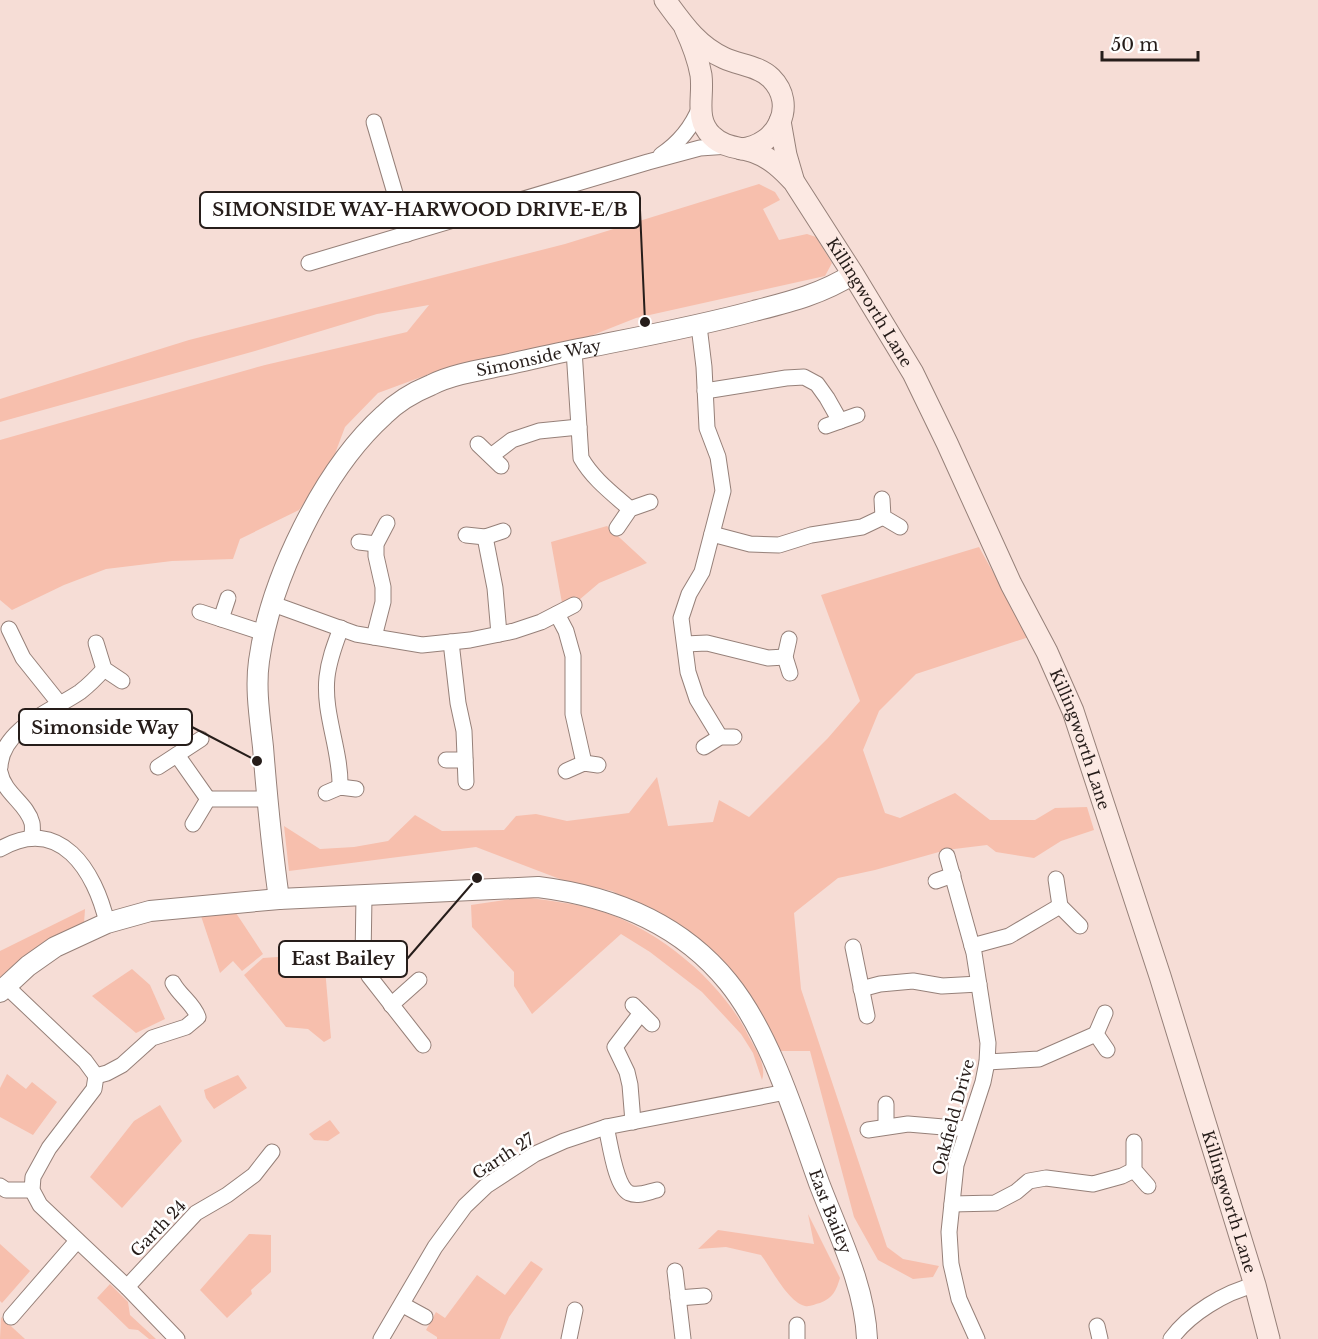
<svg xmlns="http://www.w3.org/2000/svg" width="1318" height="1339" viewBox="0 0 1318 1339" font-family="'Libre Baskerville',serif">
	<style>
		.green { fill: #f7bfad }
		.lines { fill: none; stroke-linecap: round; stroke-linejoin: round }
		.minor-casing { stroke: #968079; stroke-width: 17 }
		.tertiary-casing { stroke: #968079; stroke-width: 22 }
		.secondary-casing { stroke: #968079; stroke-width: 23 }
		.minor { stroke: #fff; stroke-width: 15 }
		.tertiary { stroke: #fff; stroke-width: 20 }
		.secondary { stroke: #fce9e3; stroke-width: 21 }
		.labels { text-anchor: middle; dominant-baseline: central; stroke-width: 5; stroke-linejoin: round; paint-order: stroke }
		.street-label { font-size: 16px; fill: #261d1a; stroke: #fff }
		.leader { fill: none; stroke: #261d1a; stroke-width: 2 }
		.callout-dot { fill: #261d1a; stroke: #fff; stroke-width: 2 }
		.callout { fill: #fff; stroke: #261d1a; stroke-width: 2 }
		.callout-label { font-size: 18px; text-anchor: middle; font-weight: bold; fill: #261d1a }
	</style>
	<rect width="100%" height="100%" fill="#f6ddd6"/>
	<g class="green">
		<polygon points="759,184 775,192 780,200 763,209 779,240 807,234 816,237 832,263 825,276 636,318 588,337 443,369 378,393 345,427 330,467 299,510 240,539 233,559 172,561 106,569 64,585 12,610 0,600 0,440 265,365 407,332 429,305 377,314 255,351 0,422 0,399 189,340 565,244"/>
		<polygon points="607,526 647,563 599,583 579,600 562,603 551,542"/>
		<polygon points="979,547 1029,637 916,674 879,711 863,750 885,813 900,818 955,793 990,820 1035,820 1055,808 1087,807 1094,830 1061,841 1034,858 996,852 987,845 946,850 875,870 838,878 794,913 801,989 887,1247 903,1259 939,1266 933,1277 913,1279 878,1260 854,1217 810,1051 771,1051 728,967 678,925 612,891 565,881 476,847 289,871 284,826 320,849 354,847 388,841 415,815 442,831 504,830 516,816 536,814 567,821 629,813 657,777 668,826 713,822 719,800 749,817 828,738 860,701 821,595"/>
		<path d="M 525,897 C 549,901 574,903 597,910 C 656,927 723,982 749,1037 C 756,1050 767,1066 762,1080 L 753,1053 L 741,1034 L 702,992 L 650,952 L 621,934 L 532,1014 L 514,986 L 514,972 L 472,927 L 471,905 Z"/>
		<polygon points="85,909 84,924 0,982 0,951"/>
		<polygon points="236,913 263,954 242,971 233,961 220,973 201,916"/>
		<polygon points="320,954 324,957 331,1038 324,1042 308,1029 286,1027 244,975 263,958"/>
		<polygon points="132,969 150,985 165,1019 136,1033 92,996"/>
		<polygon points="7,1074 26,1089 32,1082 57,1102 33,1135 0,1117 0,1088"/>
		<polygon points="238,1075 247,1088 214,1109 206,1098 204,1090"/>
		<polygon points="160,1105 182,1141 122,1208 90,1177 134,1121"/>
		<polygon points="330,1120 340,1133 328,1141 314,1140 309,1134"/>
		<path d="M 808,1214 L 840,1278 C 836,1291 833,1298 820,1303 C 815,1304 810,1307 805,1306 C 788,1302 771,1268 761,1255 L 726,1247 L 698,1249 L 718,1230 L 814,1244 Z"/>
		<polygon points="249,1234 271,1235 271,1272 251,1290 252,1294 227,1318 200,1290"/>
		<polygon points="0,1244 30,1271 2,1303 0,1301"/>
		<polygon points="531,1261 543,1269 509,1317 500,1339 437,1339 437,1337 426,1330 436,1312 445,1318 477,1275 505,1295"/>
		<polygon points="110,1284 128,1302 130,1315 156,1339 149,1339 138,1330 129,1329 97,1298"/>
		<polygon points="1,1317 25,1339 0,1339"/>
	</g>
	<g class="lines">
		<g class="minor-casing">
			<g id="minor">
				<polyline points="374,122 407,234"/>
				<path d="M 661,155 C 679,143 692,127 700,107"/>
				<polyline points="309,263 648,162 700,148 729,146"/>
				<polyline points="699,326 704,367 707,428 718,457 723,491 702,572 689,594 681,618 688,672 697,699 720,737"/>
				<path d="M 574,350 L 581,458 C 593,479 612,493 630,509"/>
				<polyline points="705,391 786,378 804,377 817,384 827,398 840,421"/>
				<polyline points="826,426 857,415"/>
				<polyline points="478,444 501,466"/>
				<polyline points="491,456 512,440 539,431 579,427"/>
				<polyline points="882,499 883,517 900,527"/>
				<polyline points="617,528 630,509 650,502"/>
				<polyline points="712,534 750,544 779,545 811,535 862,527 883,517"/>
				<polyline points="466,535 485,537 503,531"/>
				<polyline points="485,537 495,588 499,634"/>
				<polyline points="359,542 376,544"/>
				<polyline points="273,604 356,634 422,645 470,640 514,631 541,622 574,605"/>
				<polyline points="200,612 264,633"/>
				<polyline points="557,614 566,631 573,656 573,714 584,763"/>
				<polyline points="221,619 228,598"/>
				<polyline points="9,629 23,658 59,703"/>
				<polyline points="374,637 383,602 383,587 376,556 376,544 387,523"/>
				<polyline points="789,639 785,657 790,673"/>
				<polyline points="451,642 458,703 464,731 466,782"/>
				<polyline points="96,643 104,669 122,681"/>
				<polyline points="685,644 707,643 768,658 785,657"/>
				<polyline points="704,747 720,737 734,737"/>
				<polyline points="177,755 208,799"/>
				<polyline points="446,760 465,760"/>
				<path d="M 0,767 C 2,728 52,711 80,692 C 89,685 97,677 104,669"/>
				<polyline points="158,767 201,739"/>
				<polyline points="566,771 584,763 598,765"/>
				<path d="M 0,772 C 4,794 27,803 32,823 C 33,827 32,834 32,838"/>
				<path d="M 340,787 C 341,750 323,714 327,677 C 329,659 335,644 341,628"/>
				<polyline points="326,793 340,787 356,789"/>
				<polyline points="193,824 208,799 266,799"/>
				<path d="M 0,849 C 60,814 95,871 107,923"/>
				<polyline points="947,856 974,953 988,1043 987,1062 983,1082 956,1165 949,1232 951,1264 959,1299 977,1339"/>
				<polyline points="1056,879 1060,906 1080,926"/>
				<polyline points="936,881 953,875"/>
				<polyline points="364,896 363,959 369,976 423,1045"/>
				<polyline points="972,946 1009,936 1060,906"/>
				<polyline points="853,947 867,1016"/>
				<polyline points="6,986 85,1061 96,1076 94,1089 49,1148 33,1177 32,1190 40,1205 127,1287 177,1339"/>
				<polyline points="861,989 880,984 913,981 942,986 979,984"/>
				<polyline points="391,1005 419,980"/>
				<polyline points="633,1005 652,1024"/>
				<polyline points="1105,1013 1096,1034 1107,1050"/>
				<polyline points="987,1062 1039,1059 1096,1034"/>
				<path d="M 96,1076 L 107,1073 L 122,1065 L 152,1038 L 186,1027 L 198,1017 C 193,1003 180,996 173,983"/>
				<polyline points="633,1122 630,1085 627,1072 615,1047 641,1013"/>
				<polyline points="886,1126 886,1104"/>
				<path d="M 606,1127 C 610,1142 615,1186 629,1193 C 638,1197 648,1192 657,1190"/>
				<polyline points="868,1130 908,1124 967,1129"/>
				<polyline points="1134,1142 1134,1170 1148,1186"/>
				<polyline points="0,1186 6,1190 32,1190"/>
				<polyline points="952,1204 995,1203 1016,1192 1029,1181 1046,1178 1093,1184 1122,1176 1134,1170"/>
				<polyline points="675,1271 683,1339"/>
				<polyline points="127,1287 196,1213 227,1195 254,1175 272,1152"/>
				<polyline points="678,1298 704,1296"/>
				<polyline points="403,1305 425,1317"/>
				<polyline points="11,1317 77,1241"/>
				<polyline points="1097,1326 1100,1339"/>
				<polyline points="381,1339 435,1247 465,1206 486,1186 535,1154 564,1141 606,1127 786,1092"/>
				<polyline points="569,1339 575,1310"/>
				<polyline points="797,1339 797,1325"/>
				<path d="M 1171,1339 C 1189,1314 1225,1292 1255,1285"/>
			</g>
		</g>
		<g class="tertiary-casing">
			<g id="tertiary">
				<path id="s1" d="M 279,899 C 272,849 267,798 263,747 C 260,719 255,689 259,661 C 270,580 323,470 384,415 C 397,402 414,392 431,385 C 453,374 481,370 505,365 C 533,359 561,352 589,347 C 645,336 699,326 754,311 C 789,302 822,294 853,274"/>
				<path id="s2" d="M 0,992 L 28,966 L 55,947 L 107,923 L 150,911 L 279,899 L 538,887 C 611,896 680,923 728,982 C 771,1035 796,1119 819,1183 C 838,1233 865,1286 867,1339"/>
			</g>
		</g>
		<g class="secondary-casing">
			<g id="secondary">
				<path d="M 665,0 C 682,23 697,46 724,58 C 739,65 759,66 771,78 C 798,105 777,146 741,149"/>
				<path id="s3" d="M 685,28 C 692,43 698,58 701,75 C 704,97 694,119 712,136 C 724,148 739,147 754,152 C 771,158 783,170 794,182 L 853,274 L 913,373 L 947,443 L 1011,584 L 1047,652 L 1073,711 L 1160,976 L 1255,1285 L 1269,1339"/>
				<polyline points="780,121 786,155 793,179"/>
			</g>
		</g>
		<use href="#minor" class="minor"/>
		<use href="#tertiary" class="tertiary"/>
		<use href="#secondary" class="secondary"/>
	</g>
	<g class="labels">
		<g class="street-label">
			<text stroke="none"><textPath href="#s3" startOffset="352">Killingworth Lane</textPath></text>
			<text stroke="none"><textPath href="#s1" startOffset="687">Simonside Way</textPath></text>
			<text stroke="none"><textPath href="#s3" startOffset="838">Killingworth Lane</textPath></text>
			<text transform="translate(953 1117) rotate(-75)">Oakfield Drive</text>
			<text transform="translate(503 1156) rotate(-33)">Garth 27</text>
			<text stroke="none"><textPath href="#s3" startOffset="1324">Killingworth Lane</textPath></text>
			<text stroke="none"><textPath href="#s2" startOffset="1032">East Bailey</textPath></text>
			<text transform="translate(158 1228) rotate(-46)">Garth 24</text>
		</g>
	</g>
	<path class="leader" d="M645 322L640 210M257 761L192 727M477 878L407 959"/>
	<g class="callout-dot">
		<circle cx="645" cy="322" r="6"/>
		<circle cx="257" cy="761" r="6"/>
		<circle cx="477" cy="878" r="6"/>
	</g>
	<g class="callout">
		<rect x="200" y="192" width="440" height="36" rx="6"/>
		<rect x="19" y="709" width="173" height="36" rx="6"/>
		<rect x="279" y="941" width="128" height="36" rx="6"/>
	</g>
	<g class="callout-label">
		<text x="420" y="216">SIMONSIDE WAY-HARWOOD DRIVE-E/B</text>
		<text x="105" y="734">Simonside Way</text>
		<text x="343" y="965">East Bailey</text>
	</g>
	<path d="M1102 51v9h96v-9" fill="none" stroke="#261d1a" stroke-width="3"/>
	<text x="1111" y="51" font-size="18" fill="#261d1a" stroke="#ffffff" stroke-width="4.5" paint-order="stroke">50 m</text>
</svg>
